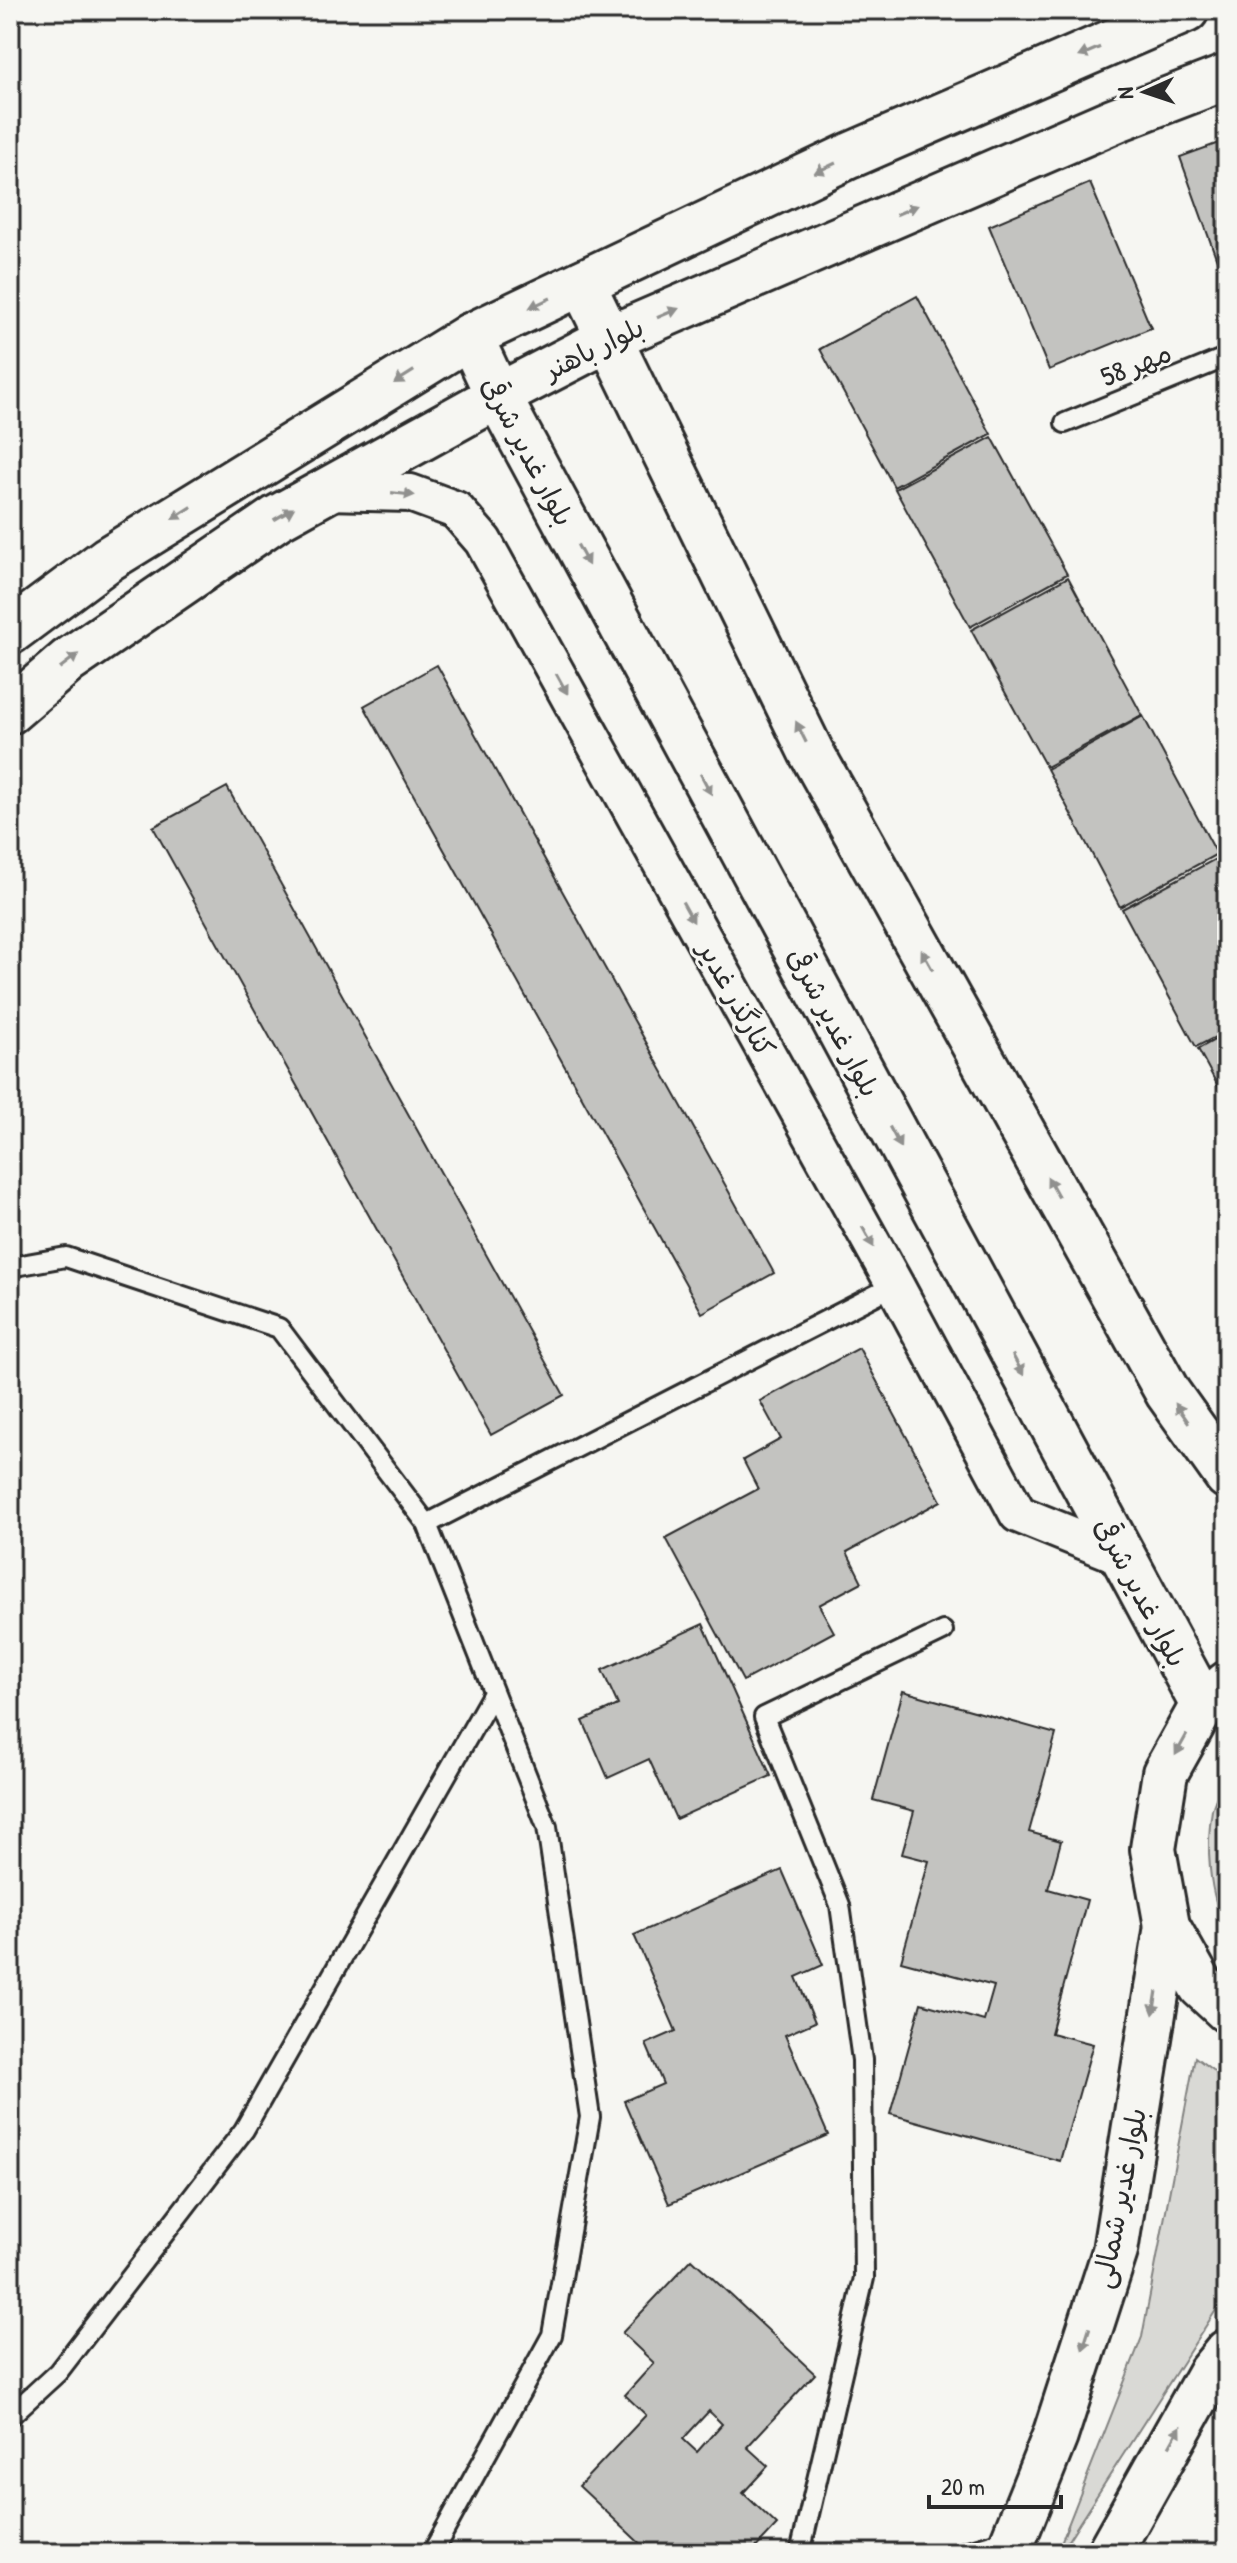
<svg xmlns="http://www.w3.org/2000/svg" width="1237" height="2563" viewBox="0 0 1237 2563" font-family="'Patrick Hand','Playpen Sans Arabic',sans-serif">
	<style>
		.green { fill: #d9d9d5; stroke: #828280; stroke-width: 2 }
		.building { fill: #c3c3c0; stroke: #2b2b2b; stroke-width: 2; fill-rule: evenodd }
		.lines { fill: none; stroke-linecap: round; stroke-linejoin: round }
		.service-casing { stroke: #2b2b2b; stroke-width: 24 }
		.minor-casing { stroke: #2b2b2b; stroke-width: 42 }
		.secondary-casing { stroke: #2b2b2b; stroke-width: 50 }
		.service { stroke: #f6f6f2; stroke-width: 18 }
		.minor { stroke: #f6f6f2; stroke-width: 36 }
		.secondary { stroke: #f6f6f2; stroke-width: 44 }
		.oneway { fill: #90908e }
		.labels { text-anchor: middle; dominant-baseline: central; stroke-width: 6; stroke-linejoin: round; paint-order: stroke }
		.street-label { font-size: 28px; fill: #2b2b2b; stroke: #f6f6f2 }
	</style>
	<rect width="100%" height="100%" fill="#f6f6f2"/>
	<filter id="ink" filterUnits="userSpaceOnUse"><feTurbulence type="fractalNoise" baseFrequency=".0125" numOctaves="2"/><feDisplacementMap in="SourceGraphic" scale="16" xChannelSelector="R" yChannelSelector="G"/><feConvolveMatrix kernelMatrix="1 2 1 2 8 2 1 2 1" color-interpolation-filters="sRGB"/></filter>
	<g filter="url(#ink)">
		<g class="green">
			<path d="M 1227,1775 L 1227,1927 C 1208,1897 1206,1844 1212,1810 C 1215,1798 1222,1786 1227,1775 Z"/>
			<polygon points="1195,2057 1227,2081 1227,2293 1060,2553 1057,2553 1142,2337"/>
		</g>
		<g class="building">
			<polygon points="1227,140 1227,288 1180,157"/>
			<polygon points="1090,183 1151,328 1049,370 989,226"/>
			<polygon points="917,296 991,434 894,487 820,349"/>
			<polygon points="992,437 1067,574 970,627 895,489"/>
			<polygon points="1068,577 1142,715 1046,767 971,630"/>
			<polygon points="437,665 774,1273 702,1313 364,706"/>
			<polygon points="1143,716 1217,854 1120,907 1047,769"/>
			<polygon points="227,787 564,1395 491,1435 153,827"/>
			<polygon points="1219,857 1227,872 1227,1031 1196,1047 1122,909"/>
			<polygon points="1227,1033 1227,1103 1198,1049"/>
			<polygon points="859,1348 941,1501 847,1552 862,1582 819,1605 834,1632 743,1681 666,1538 758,1489 743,1460 781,1439 760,1401"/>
			<polygon points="703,1624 771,1776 676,1819 649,1759 608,1778 583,1721 618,1705 602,1670"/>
			<polygon points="903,1691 1056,1734 1029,1832 1061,1841 1048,1889 1087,1900 1051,2033 1093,2044 1060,2161 890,2114 921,2003 984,2021 994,1986 901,1961 929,1861 902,1854 914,1811 873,1800"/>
			<polygon points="782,1870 823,1965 796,1977 815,2022 785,2035 828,2135 669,2204 624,2101 663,2084 646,2044 676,2031 634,1935"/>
			<path d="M 692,2259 L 815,2374 L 747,2447 L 768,2466 L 743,2493 L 777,2525 L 751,2553 L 650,2553 L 579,2486 L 646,2415 L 625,2395 L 654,2363 L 622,2333 ZM 709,2411 L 722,2424 L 697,2452 L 683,2439 Z"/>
		</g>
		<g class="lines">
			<g class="service-casing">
				<g id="service">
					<polyline points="1065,423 1227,357"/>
					<polyline points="10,1267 66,1257 279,1328 427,1524 547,1827 590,2117 552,2335 432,2553"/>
					<polyline points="427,1524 895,1285"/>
					<polyline points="10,2416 58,2372 244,2130 493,1693"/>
					<polyline points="800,2553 864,2278 862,2060 840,1905 764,1717 943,1631"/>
					<polyline points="961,2553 1009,2539"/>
				</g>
			</g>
			<g class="minor-casing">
				<polyline id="minor" points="326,491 410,493 456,510 483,541 895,1285 1018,1514 1122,1556"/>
			</g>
			<g class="secondary-casing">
				<g id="secondary">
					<polyline points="582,283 811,752 1168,1393 1227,1476"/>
					<polyline points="470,336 498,396 1203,1705"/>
					<polyline points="10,632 108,559 470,336 849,156 1186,10"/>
					<polyline points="10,711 68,661 277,518 498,396 610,338 1115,120 1227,77"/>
					<polyline points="1227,1684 1203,1705 1165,1773 1153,1849 1167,1926 1201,1986 1227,2010"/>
					<polyline points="1008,2553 1055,2436 1115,2251 1167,1926"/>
					<polyline points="1109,2553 1210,2373 1227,2352"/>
				</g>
			</g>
			<use href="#service" class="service"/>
			<use href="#minor" class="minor"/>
			<use href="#secondary" class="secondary"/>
		</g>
		<defs><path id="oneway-solid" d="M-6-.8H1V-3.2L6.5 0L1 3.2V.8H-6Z" transform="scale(2)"/></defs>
		<g class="oneway">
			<use href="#oneway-solid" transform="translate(1089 52) rotate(157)"/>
			<use href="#oneway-solid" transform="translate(825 168) rotate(155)"/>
			<use href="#oneway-solid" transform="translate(907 210) rotate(-23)"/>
			<use href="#oneway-solid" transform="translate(540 303) rotate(155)"/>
			<use href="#oneway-solid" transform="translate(668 313) rotate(-23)"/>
			<use href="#oneway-solid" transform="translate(404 377) rotate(148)"/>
			<use href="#oneway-solid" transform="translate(403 494) rotate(7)"/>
			<use href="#oneway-solid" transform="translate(182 513) rotate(148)"/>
			<use href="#oneway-solid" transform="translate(284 514) rotate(-30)"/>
			<use href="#oneway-solid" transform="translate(583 555) rotate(62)"/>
			<use href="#oneway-solid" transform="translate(69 661) rotate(-37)"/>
			<use href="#oneway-solid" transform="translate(562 684) rotate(61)"/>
			<use href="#oneway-solid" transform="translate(801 732) rotate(-116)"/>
			<use href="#oneway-solid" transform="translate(706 784) rotate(62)"/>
			<use href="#oneway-solid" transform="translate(688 912) rotate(61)"/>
			<use href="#oneway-solid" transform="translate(927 960) rotate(-119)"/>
			<use href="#oneway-solid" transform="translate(895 1137) rotate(62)"/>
			<use href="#oneway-solid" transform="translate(1053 1187) rotate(-119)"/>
			<use href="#oneway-solid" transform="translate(868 1237) rotate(61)"/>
			<use href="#oneway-solid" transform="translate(1018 1365) rotate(62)"/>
			<use href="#oneway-solid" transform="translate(1182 1413) rotate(-125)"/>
			<use href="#oneway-solid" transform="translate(1181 1745) rotate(119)"/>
			<use href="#oneway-solid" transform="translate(1155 2003) rotate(99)"/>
			<use href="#oneway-solid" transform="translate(1086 2339) rotate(108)"/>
			<use href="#oneway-solid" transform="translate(1175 2436) rotate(-61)"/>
		</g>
	</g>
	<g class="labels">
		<g class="street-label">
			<text transform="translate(594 348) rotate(-26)">بلوار باهنر</text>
			<text transform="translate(1136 364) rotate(-22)">مهر 58</text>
			<text transform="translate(528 451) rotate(62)">بلوار غدیر شرقی</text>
			<text transform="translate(737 999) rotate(61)">کنارگذر غدیر</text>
			<text transform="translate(834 1022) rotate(62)">بلوار غدیر شرقی</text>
			<text transform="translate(1141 1592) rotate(62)">بلوار غدیر شرقی</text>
			<text transform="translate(1119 2198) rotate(-79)">بلوار غدیر شمالی</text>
		</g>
	</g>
	<rect width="1237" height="2563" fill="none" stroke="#f6f6f2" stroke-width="40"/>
	<rect x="20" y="20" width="1197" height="2523" fill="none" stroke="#2b2b2b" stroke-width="3" filter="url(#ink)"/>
	<g transform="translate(1145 92) rotate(267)" stroke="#f6f6f2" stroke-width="6" paint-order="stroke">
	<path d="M0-6L14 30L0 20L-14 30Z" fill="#2b2b2b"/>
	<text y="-12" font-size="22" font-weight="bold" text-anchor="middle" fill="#2b2b2b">N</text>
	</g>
	<path d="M929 2495v12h132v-12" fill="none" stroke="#2b2b2b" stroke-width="4"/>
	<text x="941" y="2495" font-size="24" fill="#2b2b2b" stroke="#f6f6f2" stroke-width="6" paint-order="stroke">20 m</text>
</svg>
